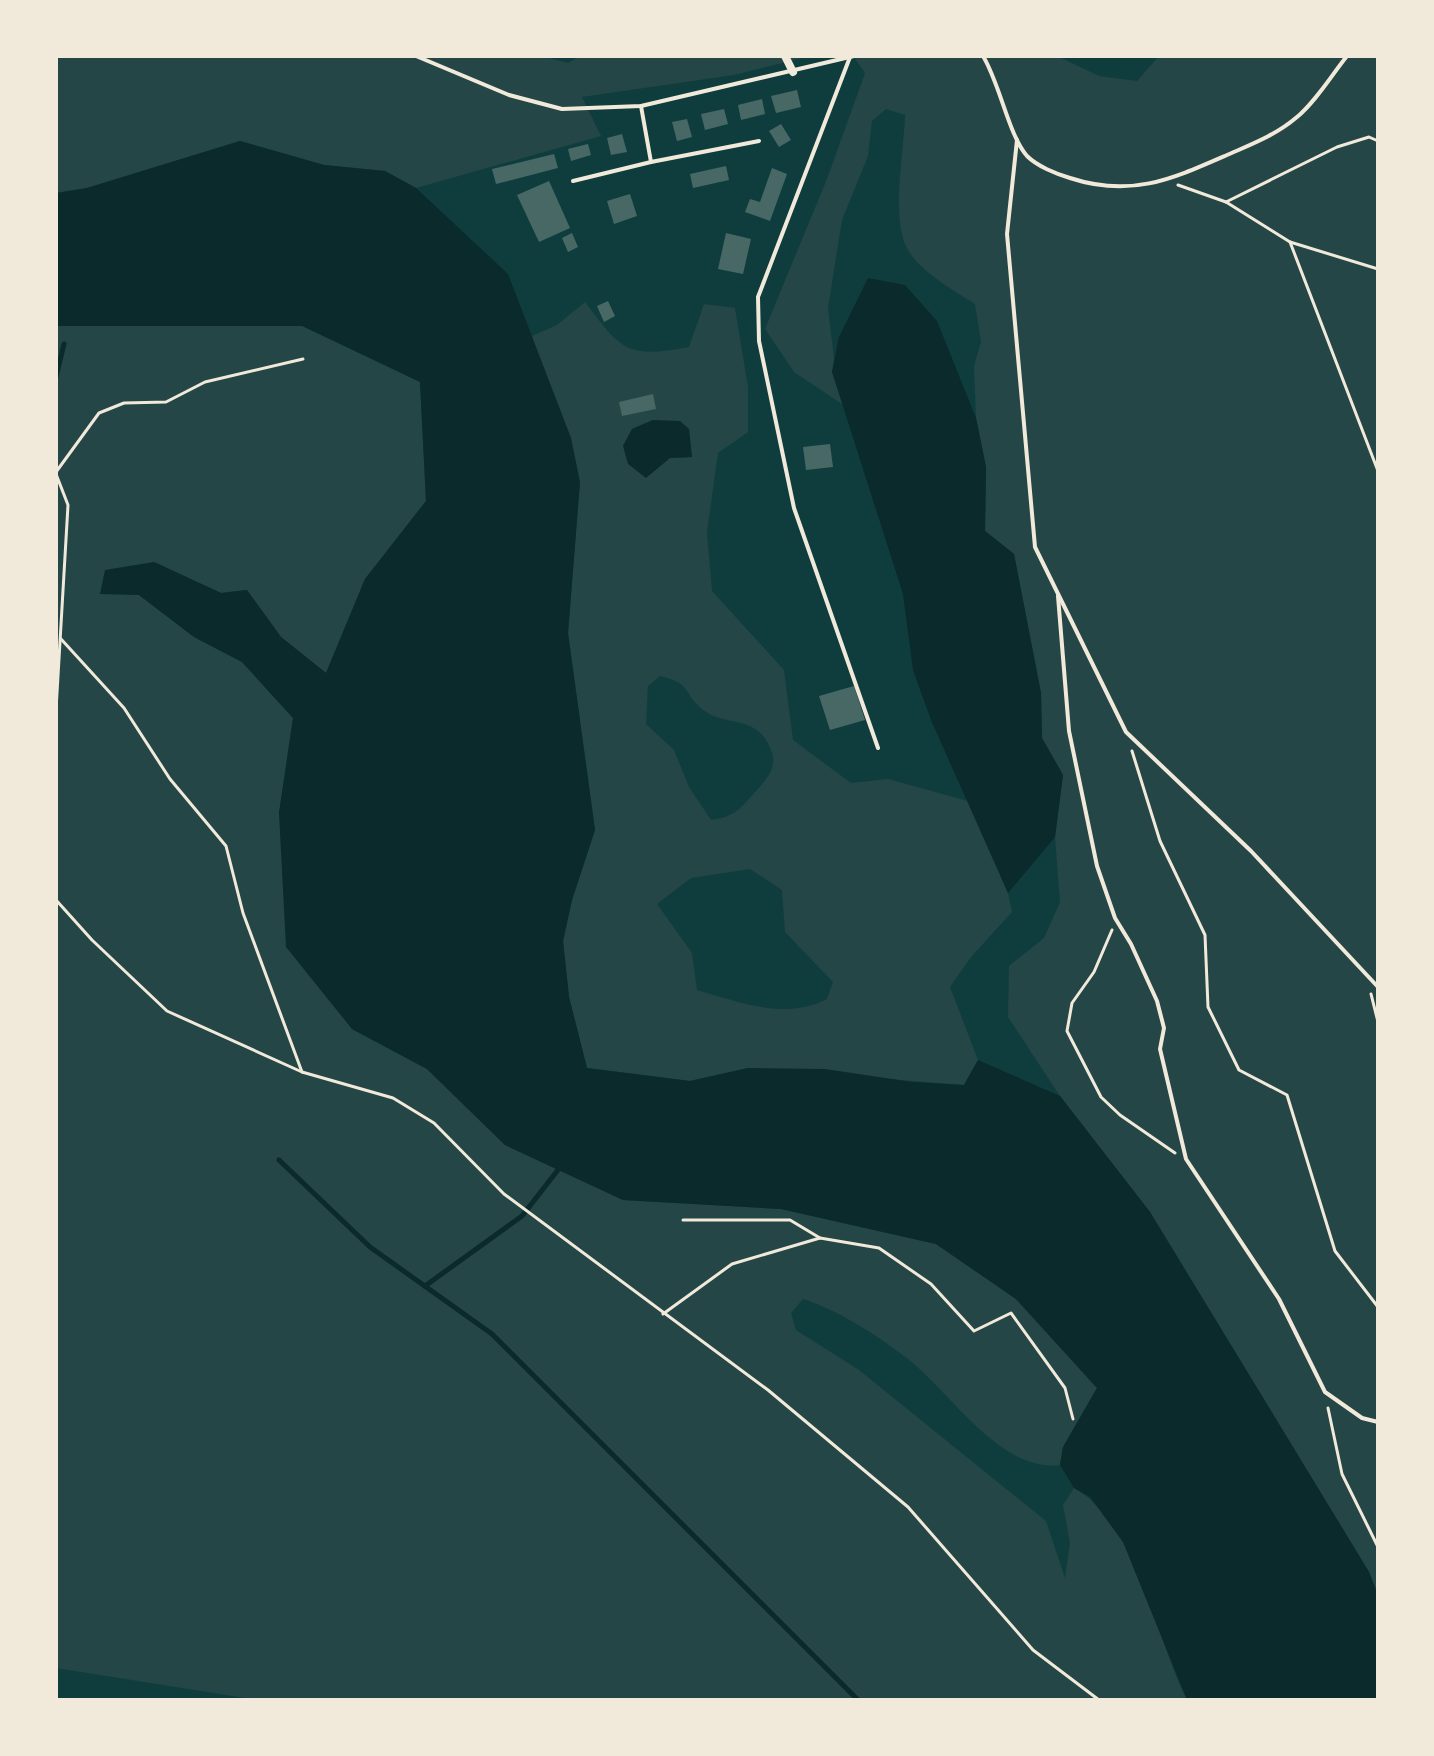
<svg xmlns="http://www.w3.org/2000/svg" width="1434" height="1756" viewBox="0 0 1434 1756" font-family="Rubik,sans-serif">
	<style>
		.green { fill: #244646; fill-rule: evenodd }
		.water { fill: #0a2a2b }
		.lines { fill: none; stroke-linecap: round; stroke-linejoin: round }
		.stream { stroke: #0a2a2b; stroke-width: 5 }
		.building { fill: #486865 }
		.path { stroke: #f1e9da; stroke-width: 3 }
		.service { stroke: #f1e9da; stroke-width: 4 }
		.minor { stroke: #f1e9da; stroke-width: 8 }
	</style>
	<rect width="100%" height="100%" fill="#0f3d3e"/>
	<g class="green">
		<polygon points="56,56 542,56 568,63 580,56 811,56 734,75 582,97 601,136 416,188 385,171 324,165 240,141 87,188 56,193"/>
		<path d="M 853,56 L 1057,56 L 1099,76 L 1137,81 L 1159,56 L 1378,56 L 1378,1595 L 1369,1572 L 1150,1212 L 1060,1096 L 1008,1017 L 1009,966 L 1044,938 L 1060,902 L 1055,837 L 1063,775 L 1042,738 L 1041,693 L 1014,554 L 985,531 L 986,467 L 976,418 L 974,366 L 981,342 L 975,304 C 952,289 916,270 905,244 C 892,211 904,150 905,115 L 886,109 L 872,121 L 868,156 L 842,220 L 828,308 L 834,359 L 832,372 L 845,406 L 794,372 L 765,329 L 827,179 L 865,73 Z"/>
		<path d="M 585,302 C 621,350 627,359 689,347 L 704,304 L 735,308 L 748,387 L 748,432 L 718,453 L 707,532 L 712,591 L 784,670 L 793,740 L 851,783 L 888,779 L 968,801 L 1008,893 L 1012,912 L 971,957 L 950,987 L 978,1060 L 964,1085 L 748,1068 L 690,1081 L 587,1068 L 569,997 L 563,941 L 572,900 L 595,830 L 568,633 L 580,482 L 532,336 L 557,325 ZM 653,420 L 692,457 L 670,458 L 623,446 L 632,429 ZM 660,676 C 693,684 681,691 702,709 C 726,729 759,712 772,753 C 777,768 766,780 756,791 C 740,808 736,817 711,820 L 689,787 L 674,750 L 646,724 L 648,686 ZM 750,869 L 782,890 L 785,932 L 833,982 L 827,999 C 784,1021 740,1002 697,990 L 692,953 L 657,904 L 691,878 Z"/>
		<path d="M 303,325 L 420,382 L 426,501 L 365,579 L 326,673 L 281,637 L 247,590 L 221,593 L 154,562 L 100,593 L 139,595 L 194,637 L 242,662 L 293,718 L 279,813 L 352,1029 L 427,1069 L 505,1145 L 623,1200 L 781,1209 L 936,1244 L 1016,1299 L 1097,1388 L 1063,1447 L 1060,1465 C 999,1473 949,1389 904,1356 C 875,1334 838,1310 803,1299 L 791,1313 L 796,1330 L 859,1370 L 1046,1521 L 1065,1578 L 1070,1543 L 1063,1505 L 1074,1488 C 1137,1523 1156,1639 1187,1700 L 258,1700 L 56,1668 L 56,326 Z"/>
	</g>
	<g class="water">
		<polygon points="240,141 324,165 385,171 416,188 508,274 571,438 580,482 568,633 595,830 572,900 563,941 569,997 587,1068 690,1081 748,1068 825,1069 912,1082 964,1085 978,1060 1060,1096 1150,1212 1369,1572 1378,1595 1378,1700 1187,1700 1123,1542 1090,1497 1074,1488 1060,1465 1063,1447 1097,1388 1016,1299 936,1244 781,1209 623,1200 505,1145 427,1069 352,1029 286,947 279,813 293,718 242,662 194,637 139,595 100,594 105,570 154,562 221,593 247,590 281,637 326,673 365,579 426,501 420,382 302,326 56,326 56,193 87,188"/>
		<polygon points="868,278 905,285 937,321 976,418 986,467 985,531 1014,554 1041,693 1042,738 1063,775 1055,837 1008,893 931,720 913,670 903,594 832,372 839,337"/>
		<polygon points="653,420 680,421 689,429 692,457 670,458 646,478 628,464 623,446 632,429"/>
	</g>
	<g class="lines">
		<g class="stream">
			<polyline points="56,377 64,344"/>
			<polyline points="279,1160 370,1247 492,1334 858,1700"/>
			<polyline points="425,1286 522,1216 561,1166"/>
		</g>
	</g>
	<g class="building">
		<polygon points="797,90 801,107 776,113 771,96"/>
		<polygon points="762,99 765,114 741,120 738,105"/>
		<polygon points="724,109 728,124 705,130 701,114"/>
		<polygon points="687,119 692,137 677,141 672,122"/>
		<polygon points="781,124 791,140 779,147 769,131"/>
		<polygon points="622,134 627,152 611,155 607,138"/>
		<polygon points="588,144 591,155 571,161 568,149"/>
		<polygon points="554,154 558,168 496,184 492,169"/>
		<polygon points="726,166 729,180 693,188 690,174"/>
		<polygon points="772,168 787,174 770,221 745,212 750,199 760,202"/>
		<polygon points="549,181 570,228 539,242 517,195"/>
		<polygon points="630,194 637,216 614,224 607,201"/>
		<polygon points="572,233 578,247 568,252 562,238"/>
		<polygon points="726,233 751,239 743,274 718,269"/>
		<polygon points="608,301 615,316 604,322 597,306"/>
		<polygon points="653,394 656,409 622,416 619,402"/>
		<polygon points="830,444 833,467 806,470 803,447"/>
		<polygon points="854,686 865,720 830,730 819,696"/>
	</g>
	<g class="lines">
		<g class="path">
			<polyline points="1178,185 1226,202 1290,242 1378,269"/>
			<polyline points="1226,202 1337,147 1369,137 1378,141"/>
			<polyline points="1290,242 1378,471"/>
			<polyline points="56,472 99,413 124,403 166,402 205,382 303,359"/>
			<polyline points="56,474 68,505 56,710"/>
			<polyline points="61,639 124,708 170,779 226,846 243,913 302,1072"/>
			<polyline points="1132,751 1160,841 1205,935 1208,1007 1239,1070 1287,1095 1335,1251 1378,1307"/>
			<polyline points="56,900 92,940 167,1011 302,1072 393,1098 434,1123 504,1194 768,1390 908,1507 1033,1650 1099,1700"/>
			<polyline points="1112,930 1094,972 1072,1003 1067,1031 1101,1097 1120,1115 1175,1153"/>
			<polyline points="1371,994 1378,1022"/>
			<polyline points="683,1220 790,1220 820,1238"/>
			<polyline points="663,1314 732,1264 820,1238 879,1248 931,1284 974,1331 1011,1313 1065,1388 1073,1419"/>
			<polyline points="1328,1408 1342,1474 1378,1547"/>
		</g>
		<g class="service">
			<polyline points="416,56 509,95 562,109 641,106 854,56"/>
			<path d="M 983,56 C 1000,84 1009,136 1027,156 C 1037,166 1056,174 1070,178 C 1131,198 1172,179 1227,155 C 1252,144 1276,135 1297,117 C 1316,101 1331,76 1347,56"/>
			<polyline points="850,57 758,297 759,341 794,508 878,748"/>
			<polyline points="1017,140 1007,234 1035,547 1126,732 1251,851 1378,987"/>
			<polyline points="651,162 759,141"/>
			<polyline points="573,181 651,162 641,106"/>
			<polyline points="1058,596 1069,731 1097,866 1115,918 1131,944 1157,1001 1164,1028 1160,1049 1186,1159 1279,1299 1325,1392 1362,1418 1378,1422"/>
		</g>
		<polyline class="minor" points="785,56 793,72"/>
	</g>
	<rect width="1434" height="1756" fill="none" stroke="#f1e9da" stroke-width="116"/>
</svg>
